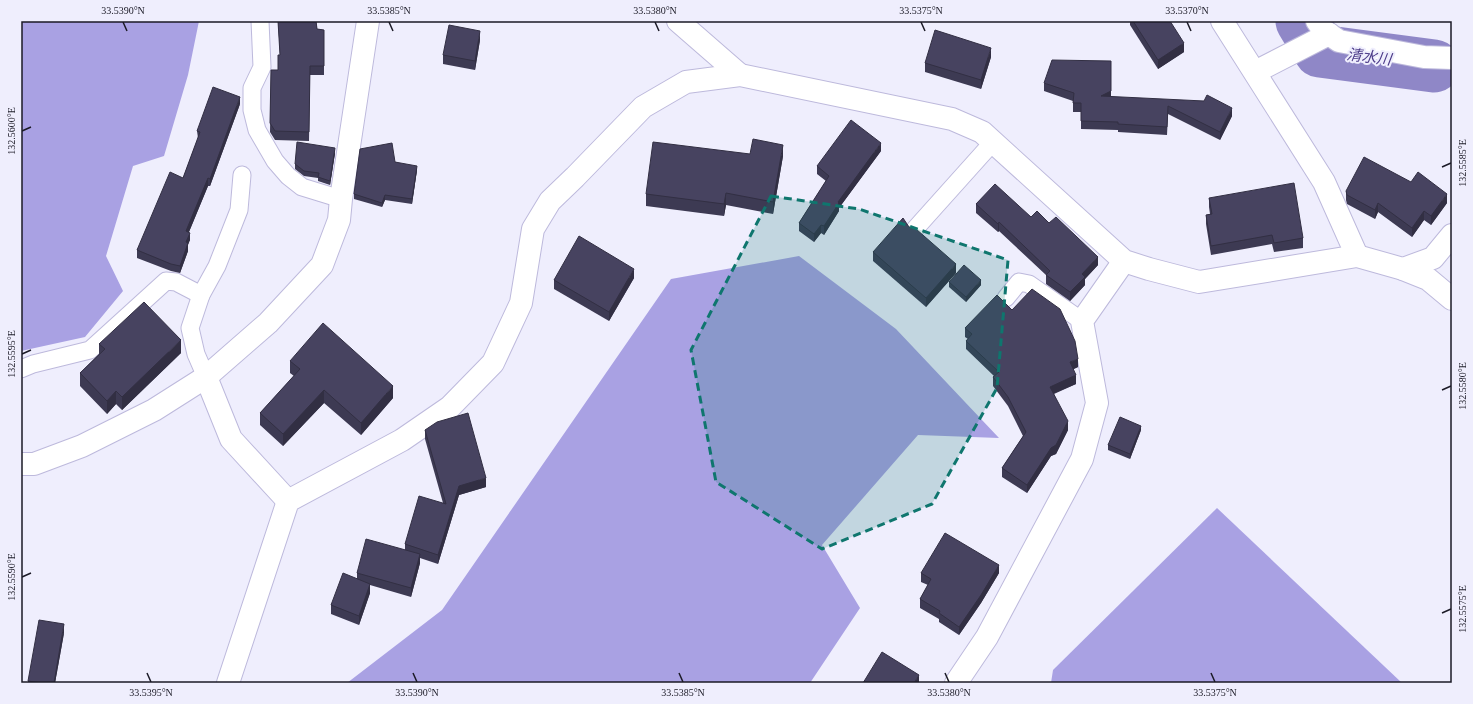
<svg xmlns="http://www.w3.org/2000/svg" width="1473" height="704" viewBox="0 0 1473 704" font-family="'Times New Roman','Noto Sans JP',serif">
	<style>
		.forest { fill: #a9a1e3 }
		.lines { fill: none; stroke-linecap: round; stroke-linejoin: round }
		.river { stroke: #8f87c7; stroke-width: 53 }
		.service-casing { stroke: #bdb9dc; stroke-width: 19 }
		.minor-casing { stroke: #bdb9dc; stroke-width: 24 }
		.service { stroke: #fff; stroke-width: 17 }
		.minor { stroke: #fff; stroke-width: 22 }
		.wall { fill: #3d3a53 }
		.shaded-wall { fill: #322f43 }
		.building { fill: #474360; stroke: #322f43 }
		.marked { fill: #0f766e; fill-opacity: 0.2; stroke: #0f766e; stroke-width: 3; stroke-dasharray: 8 5; stroke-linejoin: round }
		.ticks { fill: none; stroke: #1b1a26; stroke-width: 1.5 }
		.labels { text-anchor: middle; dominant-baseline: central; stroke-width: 4; stroke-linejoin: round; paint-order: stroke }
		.water-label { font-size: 15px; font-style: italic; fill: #4b3a88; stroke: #efeefd }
		.neatline { fill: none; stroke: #1b1a26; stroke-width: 1.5 }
		.ticks-label { font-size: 10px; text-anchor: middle; fill: #1b1a26 }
	</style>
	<rect width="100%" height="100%" fill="#efeefd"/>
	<g class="forest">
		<polygon points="21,21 199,21 188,75 164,156 133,166 106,256 123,291 85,337 21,351"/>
		<polygon points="799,256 896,329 999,438 918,435 822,545 860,608 810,683 347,683 442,610 671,279"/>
		<polygon points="1217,508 1402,683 1051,683 1053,670"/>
	</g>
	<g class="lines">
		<polyline class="river" points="1302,21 1320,51 1434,66"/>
		<g class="service-casing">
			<g id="service">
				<polyline points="260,21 262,67 252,88 252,110 257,130 275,161 288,176 302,187 341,199"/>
				<polyline points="915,229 993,142"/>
				<polyline points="1006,298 1019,282 1029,284 1082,321"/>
				<polyline points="21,369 33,364 90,350 166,281 176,282 201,295"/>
				<polyline points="206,377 196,354 190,328 201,295 217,266 239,210 242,175"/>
			</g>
		</g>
		<g class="minor-casing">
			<g id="minor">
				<polyline points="678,21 740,75"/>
				<polyline points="1222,21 1324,182 1357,256"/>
				<polyline points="1317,21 1323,30 1339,41 1424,57 1452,58"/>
				<polyline points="1255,72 1329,34"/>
				<polyline points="1403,269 1428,279 1452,299"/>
				<polyline points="206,377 231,439 288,501"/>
				<polyline points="21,464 34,464 82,446 154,410 206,377 268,323 322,265 339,220 341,199 368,21"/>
				<polyline points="228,683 288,501 402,440 450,407 493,363 521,303 533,229 550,201 575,177 643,107 686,82 740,75 952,119 982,132 1124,261 1149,269 1199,282 1357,256 1403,269 1433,258 1452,235"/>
				<polyline points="956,683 987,637 1082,459 1097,403 1082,321 1124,261"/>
			</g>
		</g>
		<use href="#service" class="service"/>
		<use href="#minor" class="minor"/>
	</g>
	<g class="wall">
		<polygon points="278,21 316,21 317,29 324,30 324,75 310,75 309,141 275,140 270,132 271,70 278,70 280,55"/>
		<polygon points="1130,21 1170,21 1184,52 1158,69 1130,25"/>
		<polygon points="480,40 475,70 443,64 443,55"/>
		<polygon points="991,57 981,89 925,72 925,63"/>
		<polygon points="1044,83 1111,97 1232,116 1220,140 1168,114 1167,135 1118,132 1118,130 1081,129 1081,112 1073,112 1073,101 1044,91"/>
		<polygon points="240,104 210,186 208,186 189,232 190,240 188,243 188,251 180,273 171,271 137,258 137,250 183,178 198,138 197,131"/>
		<polygon points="881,151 839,208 839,211 824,235 821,233 814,242 799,231 799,223 826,181 817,174 817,166"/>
		<polygon points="335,153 330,185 318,181 318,178 304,176 295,169 295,164"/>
		<polygon points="750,154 783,156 773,214 726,205 724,216 646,206 646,194"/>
		<polygon points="395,162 417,170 412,204 385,200 382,207 354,199 354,194"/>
		<polygon points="1346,191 1447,203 1431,225 1424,220 1412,237 1378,212 1375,219 1347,204 1346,200"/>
		<polygon points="1209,198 1303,238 1303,248 1274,252 1272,244 1211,255 1206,224 1206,215 1210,214 1209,207"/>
		<polygon points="976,204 1031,217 1049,223 1098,265 1085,279 1085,285 1070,301 1046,284 1046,275 999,231 998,232 976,213"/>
		<polygon points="909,227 956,273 926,307 873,261 873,252"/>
		<polygon points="634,278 609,321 554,289 554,280"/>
		<polygon points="949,282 981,285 966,302 949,287"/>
		<polygon points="1012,310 1078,367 1073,369 1076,384 1054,394 1068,430 1056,454 1051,456 1027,493 1002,477 1002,468 1023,436 1008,406 993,386 993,377 994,376 966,349 966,341 968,339 965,337 965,328"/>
		<polygon points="99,344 181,353 122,410 116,404 107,414 80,386 80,373 99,354"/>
		<polygon points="290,361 393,398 361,435 324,403 283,446 260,425 260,413 294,376 290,373"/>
		<polygon points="425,430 486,487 459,495 438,564 420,558 420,563 411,597 370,585 370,593 359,625 331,614 331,605 357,579 357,573 405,550 405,544 443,503 425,439"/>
		<polygon points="1141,430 1130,459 1108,450 1108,445"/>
		<polygon points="921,573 999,573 981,603 959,635 939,622 939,619 920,608 920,599 928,585 921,582"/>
		<polygon points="64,633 55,683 28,683 28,681"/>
	</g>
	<g class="shaded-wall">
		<polygon points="480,31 480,40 475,70 475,61"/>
		<polygon points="1184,43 1184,52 1158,69 1158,60"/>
		<polygon points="991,48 991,57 981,89 981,80"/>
		<polygon points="1111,61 1111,99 1101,96"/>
		<polygon points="240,97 240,104 210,186 210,179"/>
		<polygon points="1232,108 1232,116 1220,140 1220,132"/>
		<polygon points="881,143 881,151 839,208 839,211 824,235 824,226 838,202"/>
		<polygon points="783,145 783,156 773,214 773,202"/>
		<polygon points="335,148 335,153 330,185 330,181"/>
		<polygon points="417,166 417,170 412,204 412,199"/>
		<polygon points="208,178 208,186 186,239 186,231"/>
		<polygon points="726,193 726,205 724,216 724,204"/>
		<polygon points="1447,194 1447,203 1431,225 1431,216"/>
		<polygon points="385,195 385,200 382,207 382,203"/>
		<polygon points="1378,203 1378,212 1375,219 1375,210"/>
		<polygon points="1424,211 1424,220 1412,237 1412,228"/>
		<polygon points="999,222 999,231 998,232 998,224"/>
		<polygon points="821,225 821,233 814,242 814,234"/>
		<polygon points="190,233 190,240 186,250 186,242"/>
		<polygon points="188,243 188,251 180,273 180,266"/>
		<polygon points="1098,257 1098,265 1085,279 1085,285 1070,301 1070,292 1082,274"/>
		<polygon points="956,264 956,273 926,307 926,298"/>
		<polygon points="634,269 634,278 609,321 609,312"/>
		<polygon points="981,280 981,285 966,302 966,297"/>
		<polygon points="181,340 181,353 122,410 122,397"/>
		<polygon points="1078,359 1078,367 1070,371 1070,362"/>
		<polygon points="1076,375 1076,384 1050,395 1050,387"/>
		<polygon points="393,386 393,398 361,435 361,423"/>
		<polygon points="324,390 324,403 283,446 283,434"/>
		<polygon points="116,391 116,404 107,414 107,401"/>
		<polygon points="1068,421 1068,430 1056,454 1051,456 1027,493 1027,485"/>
		<polygon points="1141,426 1141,430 1130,459 1130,454"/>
		<polygon points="486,478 486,487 459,495 438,564 438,555 459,486"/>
		<polygon points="420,554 420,563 411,597 411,588"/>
		<polygon points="999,565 999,573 981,603 959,635 959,627"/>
		<polygon points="370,584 370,593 359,625 359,616"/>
		<polygon points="64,624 64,633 55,683 54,683"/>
		<polygon points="919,675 919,683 914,683"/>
	</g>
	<g class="building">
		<polygon points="278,21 316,21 317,29 324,30 324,66 310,66 309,132 275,131 270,123 271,70 278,70 278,55 280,55"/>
		<polygon points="1133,21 1170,21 1184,43 1158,60"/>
		<polygon points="449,25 480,31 475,61 443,55"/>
		<polygon points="935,30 991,48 981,80 925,63"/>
		<polygon points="1052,60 1111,61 1111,91 1101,96 1204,101 1207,95 1232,108 1220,132 1168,106 1167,127 1118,124 1118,122 1081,121 1081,103 1073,103 1074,93 1044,83"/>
		<polygon points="213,87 240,97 210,179 208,178 186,231 190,233 186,242 188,243 180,266 171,264 137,250 170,172 183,178 200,132 197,131"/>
		<polygon points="851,120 881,143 838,202 839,203 824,226 821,225 814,234 799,223 829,176 817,166"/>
		<polygon points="753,139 783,145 773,202 726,193 724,204 646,194 653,142 750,154"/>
		<polygon points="297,142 335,148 330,181 318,177 319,173 304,171 295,164"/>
		<polygon points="392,143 395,162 417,166 412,199 385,195 382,203 354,194 360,149"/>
		<polygon points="1364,157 1411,182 1418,172 1447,194 1431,216 1424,211 1412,228 1378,203 1375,210 1347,195 1346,191"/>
		<polygon points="1294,183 1303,238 1274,243 1272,235 1211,246 1206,215 1212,214 1209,198"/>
		<polygon points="995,184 1031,217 1037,211 1049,223 1056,217 1098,257 1082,274 1085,277 1070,292 1046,275 1050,271 999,222 998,224 976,204"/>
		<polygon points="903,218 909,227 916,229 956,264 926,298 873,252"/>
		<polygon points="579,236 634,269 609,312 554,280"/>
		<polygon points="964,265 981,280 966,297 949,282"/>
		<polygon points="1032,289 1060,309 1075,341 1078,359 1070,362 1076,375 1050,387 1068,421 1056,445 1051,448 1027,485 1002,468 1026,432 1008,397 993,377 999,372 966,341 972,334 965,328 997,295 1012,310"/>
		<polygon points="144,302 181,340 122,397 116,391 107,401 80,373 105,349 99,344"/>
		<polygon points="323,323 393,386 361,423 324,390 283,434 260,413 300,369 290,361"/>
		<polygon points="468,413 486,478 459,486 438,555 405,544 419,496 446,504 425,430 437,422"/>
		<polygon points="1120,417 1141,426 1130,454 1108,445"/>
		<polygon points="945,533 999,565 981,595 959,627 939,613 940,611 920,599 931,579 921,573"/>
		<polygon points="366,539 420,554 411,588 357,573"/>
		<polygon points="343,573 370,584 359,616 331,605"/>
		<polygon points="39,620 64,624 54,683 41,683 28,681"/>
		<polygon points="882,652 919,675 914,683 863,683"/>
	</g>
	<path class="marked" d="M 771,196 L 859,209 L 1008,260 L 997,388 L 932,504 L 822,549 L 716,482 L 691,350 Z"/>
	<path class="ticks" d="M 123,22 L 127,31M 389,22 L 393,31M 655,22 L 659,31M 921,22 L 925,31M 1187,22 L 1191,31M 22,131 L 31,127M 1442,167 L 1451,163M 22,354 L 31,350M 1442,390 L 1451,386M 22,577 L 31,573M 1442,613 L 1451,609M 147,673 L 151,682M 413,673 L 417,682M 679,673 L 683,682M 945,673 L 949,682M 1211,673 L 1215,682"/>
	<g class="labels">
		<g class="water-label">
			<text transform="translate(1369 57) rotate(7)">清水川</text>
		</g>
	</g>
	<rect width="1473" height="704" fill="none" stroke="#efeefd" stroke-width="44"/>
	<rect x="22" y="22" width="1429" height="660" class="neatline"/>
	<g class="ticks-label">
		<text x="123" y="14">33.5390°N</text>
		<text x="389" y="14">33.5385°N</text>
		<text x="655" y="14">33.5380°N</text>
		<text x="921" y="14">33.5375°N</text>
		<text x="1187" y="14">33.5370°N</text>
		<text transform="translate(11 131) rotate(-90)" y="4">132.5600°E</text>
		<text transform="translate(1462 163) rotate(-90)" y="4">132.5585°E</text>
		<text transform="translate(11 354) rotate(-90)" y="4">132.5595°E</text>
		<text transform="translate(1462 386) rotate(-90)" y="4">132.5580°E</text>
		<text transform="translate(11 577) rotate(-90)" y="4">132.5590°E</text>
		<text transform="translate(1462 609) rotate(-90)" y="4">132.5575°E</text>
		<text x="151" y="696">33.5395°N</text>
		<text x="417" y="696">33.5390°N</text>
		<text x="683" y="696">33.5385°N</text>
		<text x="949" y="696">33.5380°N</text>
		<text x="1215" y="696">33.5375°N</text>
	</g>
</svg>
